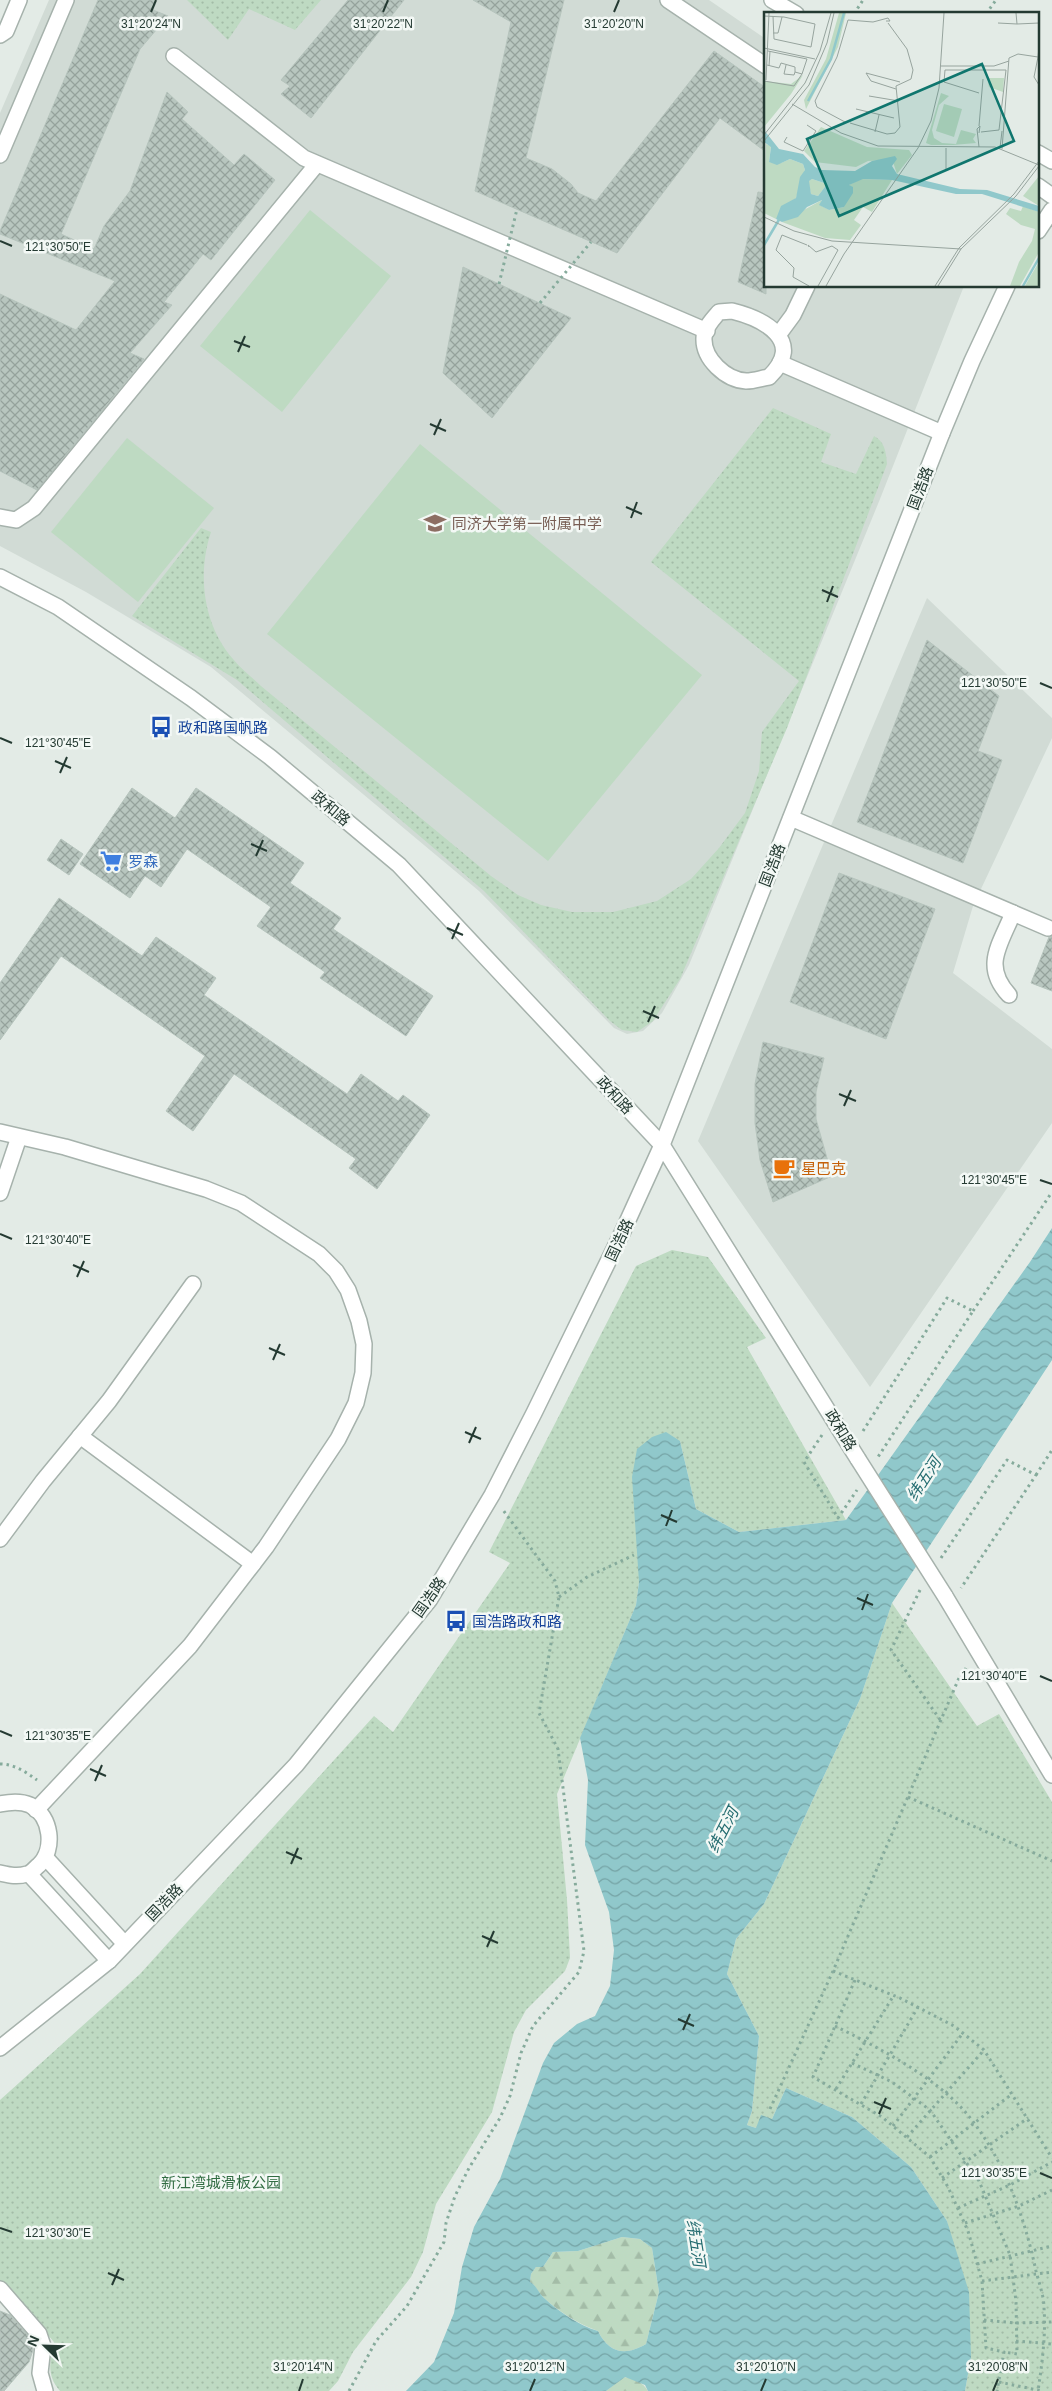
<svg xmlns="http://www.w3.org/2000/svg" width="1052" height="2391" viewBox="0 0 1052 2391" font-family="Helvetica,'Noto Sans SC',sans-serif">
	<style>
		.built { fill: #d1dbd5 }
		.grass { fill: url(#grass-dots) }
		.forest { fill: url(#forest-firs) }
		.pitch { fill: #bedac2 }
		.water { fill: url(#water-waves); fill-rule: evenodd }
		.building { fill: url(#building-cross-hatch); stroke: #b6c4bd }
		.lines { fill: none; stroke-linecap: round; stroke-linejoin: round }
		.minor-casing { stroke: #a6b2ac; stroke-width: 18 }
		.path { stroke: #86ab9c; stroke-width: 3; stroke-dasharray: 2.5 4; stroke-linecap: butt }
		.minor { stroke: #fff; stroke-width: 15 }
		.minor-bridge-casing { stroke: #a6b2ac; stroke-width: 18; stroke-linecap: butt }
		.path-bridge { stroke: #86ab9c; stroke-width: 3; stroke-dasharray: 2.5 4; stroke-linecap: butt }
		.minor-bridge { stroke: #fff; stroke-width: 15 }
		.ticks { fill: none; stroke: #243a32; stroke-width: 2 }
		.labels { text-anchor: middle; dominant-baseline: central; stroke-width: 5; stroke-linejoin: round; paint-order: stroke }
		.street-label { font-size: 15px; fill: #243a32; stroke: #f3f8f5 }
		.education-label { font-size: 15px; fill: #785e54; stroke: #f3f8f5; text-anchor: start }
		.transit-label { font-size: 15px; fill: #164399; stroke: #f3f8f5; text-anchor: start }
		.shop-label { font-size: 15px; fill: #366cbe; stroke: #f3f8f5; text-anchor: start }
		.food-label { font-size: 15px; fill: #c56008; stroke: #f3f8f5; text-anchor: start }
		.park-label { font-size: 15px; fill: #326d43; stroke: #f3f8f5 }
		.water-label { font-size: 16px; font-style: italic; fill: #246c70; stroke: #f3f8f5 }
		.inset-river { fill: none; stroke: #90c8cb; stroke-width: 2.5 }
		.inset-road { fill: none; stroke: #97a49e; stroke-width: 1 }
		.view { fill: #0f766e; fill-opacity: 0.15; stroke: #0f766e; stroke-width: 2.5 }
		.inset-edge { fill: none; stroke: #243a32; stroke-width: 2.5 }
		.ticks-label { font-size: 12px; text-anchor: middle; fill: #243a32; stroke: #f3f8f5; stroke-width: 5; stroke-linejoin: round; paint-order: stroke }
	</style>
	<defs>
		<pattern id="grass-dots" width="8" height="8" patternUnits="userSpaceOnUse" patternTransform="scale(1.25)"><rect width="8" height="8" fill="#bedac2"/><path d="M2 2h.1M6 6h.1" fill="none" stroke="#a3bca7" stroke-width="1.8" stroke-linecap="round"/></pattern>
		<pattern id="forest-firs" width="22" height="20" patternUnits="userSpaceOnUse" patternTransform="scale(1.25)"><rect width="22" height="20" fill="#bedac2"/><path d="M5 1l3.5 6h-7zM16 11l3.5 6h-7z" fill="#a3bca7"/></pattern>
		<pattern id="water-waves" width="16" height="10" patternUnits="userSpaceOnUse" patternTransform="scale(1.25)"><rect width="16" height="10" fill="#90c8cb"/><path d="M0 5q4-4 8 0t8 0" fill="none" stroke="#75a3a5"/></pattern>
		<pattern id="building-cross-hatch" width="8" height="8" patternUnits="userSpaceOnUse" patternTransform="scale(1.25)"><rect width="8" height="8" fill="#b8c6bf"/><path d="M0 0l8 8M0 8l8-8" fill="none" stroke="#95a29c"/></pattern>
	</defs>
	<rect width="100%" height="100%" fill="#e3ebe6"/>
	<g class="built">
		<polygon points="49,0 709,0 766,39 766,286 964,286 880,499 689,965 662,1013 643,1031 627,1034 614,1028 479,891 211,667 86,592 0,546 0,113"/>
		<polygon points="927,598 1052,718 1052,738 973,906 953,973 1052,1049 1052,1123 870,1387 698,1141"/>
	</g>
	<g class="grass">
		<polygon points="187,0 321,0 295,30 249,9 228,40"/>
		<path d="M 773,408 L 831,434 L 821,462 L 856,474 L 874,436 C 885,442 886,452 887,464 L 787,728 L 680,979 L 653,1021 L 637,1032 L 622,1030 L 610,1021 L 484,891 L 237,680 L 132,616 L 201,528 L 211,532 C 197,574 203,625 233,659 C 241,669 252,677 261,686 L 491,876 L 518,895 L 541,905 L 572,912 L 613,912 L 657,901 L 691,879 L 719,848 L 745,813 L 759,771 L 762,732 L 799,681 L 651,562 Z"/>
		<path d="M 672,1250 L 708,1257 L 766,1338 L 747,1347 L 846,1520 L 739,1532 L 696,1509 L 680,1441 L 639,1582 L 636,1605 L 557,1794 L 567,1900 L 570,1958 L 565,1971 L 526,2010 L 514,2032 L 492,2112 L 436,2204 L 423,2252 L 411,2277 L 353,2352 L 338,2381 L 329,2391 L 60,2391 C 46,2375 50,2361 54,2342 L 0,2280 L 0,2100 L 140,1974 L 374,1716 L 393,1732 L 510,1563 L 489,1552 L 636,1266 Z"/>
		<polygon points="892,1603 977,1726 999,1714 1052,1802 1052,2391 965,2391 971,2357 947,2221 911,2167 852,2117 786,2088 772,2119 756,2128 747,2125 752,2111 759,2036 727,1974 736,1939 764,1904 860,1699"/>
	</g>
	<g class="forest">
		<path d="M 622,2237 L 640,2239 L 652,2248 L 659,2292 L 646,2344 C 626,2356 609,2354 598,2331 C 578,2324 558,2311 543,2297 C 537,2292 537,2286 530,2282 L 531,2274 L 536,2267 L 543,2267 L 553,2252 L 578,2251 Z"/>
		<path d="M 624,2377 C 634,2379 643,2382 648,2391 L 606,2391 Z"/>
	</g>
	<g class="pitch">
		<polygon points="310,210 391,276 282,412 200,346"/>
		<polygon points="127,438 214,508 138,602 51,532"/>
		<polygon points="420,444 702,675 548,861 267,634"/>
	</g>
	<path class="water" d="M 1052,1228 L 1052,1360 L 892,1603 L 860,1699 L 764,1904 L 736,1939 L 727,1974 L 759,2036 L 752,2111 L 747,2125 L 756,2128 L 761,2115 L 772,2119 L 786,2088 L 852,2117 L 911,2167 L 947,2221 L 969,2292 L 971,2357 L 965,2391 L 648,2391 L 645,2385 L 625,2377 L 606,2391 L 406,2391 L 434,2362 L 454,2313 L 462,2267 L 474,2227 L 500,2179 L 543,2063 L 554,2043 L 577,2024 L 595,2016 L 610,1986 L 614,1950 L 609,1912 L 585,1845 L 588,1780 L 580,1738 L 636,1605 L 639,1582 L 632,1477 L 637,1449 L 652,1437 L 666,1432 L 680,1441 L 696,1509 L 739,1532 L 846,1520 L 1030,1262 ZM 622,2237 L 640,2239 L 652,2248 L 659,2292 L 646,2344 C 626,2356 609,2354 598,2331 C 578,2325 558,2311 543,2297 C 538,2292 537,2286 530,2282 L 531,2274 L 536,2267 L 543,2267 L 553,2252 L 578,2251 Z"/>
	<g class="building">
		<polygon points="98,0 157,0 153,10 168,16 140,49 61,234 94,249 104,226 130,191 167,92 188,112 182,119 234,165 244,154 275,180 211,260 203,254 164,302 172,305 130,353 144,359 37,490 0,471 0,294 76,330 115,281 0,234 0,231"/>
		<polygon points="348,0 404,0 311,118 281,94 290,86 281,80"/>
		<polygon points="473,0 564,0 526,158 552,169 571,184 578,193 596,201 714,51 766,88 766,152 720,118 617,253 475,191 511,22"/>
		<polygon points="758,192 766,193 766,294 738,282"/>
		<polygon points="463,267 571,318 492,418 443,373"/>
		<polygon points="927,640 999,696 978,751 1002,760 963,863 857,822"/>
		<polygon points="132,788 175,818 196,788 304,863 290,883 341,918 333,929 433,996 406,1036 320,978 325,972 257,926 271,907 187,849 161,887 145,876 130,898 80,864"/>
		<polygon points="61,839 83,854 69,875 47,860"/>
		<polygon points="839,873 935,909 886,1039 790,1002"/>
		<polygon points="59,898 142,956 156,937 216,978 204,995 347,1094 361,1074 398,1101 403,1095 430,1115 377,1189 349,1168 356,1159 234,1074 193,1131 166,1111 205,1056 61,956 0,1040 0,983"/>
		<polygon points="1052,936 1052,991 1031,983 1049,937"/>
		<polygon points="763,1042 824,1058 816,1092 816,1119 832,1176 773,1202 760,1160 755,1123 755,1084"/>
		<polygon points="0,2311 10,2315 31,2339 33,2350 29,2362 4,2391 0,2391"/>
	</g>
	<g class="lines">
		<g class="minor-casing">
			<g id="minor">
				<polyline points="668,0 766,66"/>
				<polyline points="772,0 796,14"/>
				<polyline points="0,35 6,31 19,0"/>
				<polyline points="174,56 304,158 707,331"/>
				<polyline points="1038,153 1052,161"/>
				<polyline points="0,155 66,0"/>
				<polyline points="1038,186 1052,196"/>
				<polyline points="1038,231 1052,210"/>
				<path d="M 732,311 C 764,319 806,341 769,377 C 762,378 754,381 746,381 C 726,380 703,359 704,338 C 704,328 713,319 719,312 Z"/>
				<polyline points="779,334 793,315 807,286"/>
				<polyline points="780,363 942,433"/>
				<polyline points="0,517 16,520 34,508 317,164"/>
				<polyline points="0,577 58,607 191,698 270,757 399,865 662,1145 858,1459"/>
				<polyline points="791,818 1048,928"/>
				<path d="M 1009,995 C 982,966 1000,945 1013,913"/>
				<polyline points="0,1132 65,1147 206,1189 241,1203 319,1254 336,1271 348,1290 359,1321 364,1344 363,1373 356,1403 338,1439 266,1547 190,1646 36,1810"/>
				<polyline points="0,1193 19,1137"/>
				<polyline points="80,1436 253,1564"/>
				<polyline points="0,1539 43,1481 109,1401 193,1284"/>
				<polyline points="945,1596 1052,1775"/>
				<path d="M 0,1804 C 9,1802 21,1801 30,1805 C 52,1816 55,1850 39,1865 C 35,1868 32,1873 27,1874 C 17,1877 9,1875 0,1873"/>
				<polyline points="46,1858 124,1943"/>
				<polyline points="29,1874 109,1961"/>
				<polyline points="0,2048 109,1961 296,1765 430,1599 492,1495 534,1413 623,1231 662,1145 942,433 972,361 1007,286"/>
				<polyline points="0,2289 39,2334 43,2346 40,2373 45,2391"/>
			</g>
		</g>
		<g class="path">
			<polyline points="854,14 863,0"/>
			<polyline points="986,14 996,0"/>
			<polyline points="973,1311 1052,1192"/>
			<polyline points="863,1431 947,1298 973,1311 878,1457"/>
			<polyline points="822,1435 804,1462 838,1518 857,1490"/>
			<polyline points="1036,1475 1052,1450"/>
			<polyline points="941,1558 1007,1460 1036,1475 961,1588"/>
			<polyline points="920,1590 891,1650 941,1721"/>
			<polyline points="559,1597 587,1577 634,1555"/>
			<path d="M 0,1764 C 14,1764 26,1772 37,1780"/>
			<polyline points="908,1797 1052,1861"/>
			<polyline points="833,1971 900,1998 954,2026 984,2050 1052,2158"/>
			<polyline points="855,1980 813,2077 882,2117 930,2157 948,2187 968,2231 982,2281 986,2348 1004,2352 997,2391"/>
			<path d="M 835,2026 C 877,2047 936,2077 967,2114 C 1004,2159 1024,2215 1036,2271 C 1039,2283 1044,2296 1044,2308 C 1046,2335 1042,2364 1038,2391"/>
			<polyline points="852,2063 892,2082 930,2110 979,2181 1010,2255 1016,2301 1017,2354 1004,2352"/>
			<polyline points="836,2089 894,1995"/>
			<polyline points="861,2104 918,2007"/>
			<polyline points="770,2109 833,1971 959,1678 966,1668"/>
			<polyline points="893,2126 963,2033"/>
			<polyline points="907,2137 984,2050"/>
			<polyline points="930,2157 1012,2094"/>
			<polyline points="942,2178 1028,2118"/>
			<polyline points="958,2208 1010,2185 1052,2162"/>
			<polyline points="965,2223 1019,2206 1052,2190"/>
			<polyline points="977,2264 1052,2246"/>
			<polyline points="982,2281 1052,2272"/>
			<polyline points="984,2320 1016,2323 1052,2322"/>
			<polyline points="1016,2341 1052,2344"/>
			<polyline points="999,2382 1042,2391"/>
			<polyline points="349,2391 376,2341 407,2306 444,2242 446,2223 455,2196 469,2168 500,2118 510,2096 521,2053 533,2026 579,1972 584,1951 558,1749 539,1713 559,1597 555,1581 503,1510"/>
		</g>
		<use href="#minor" class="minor"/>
		<g class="minor-bridge-casing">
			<polyline id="minor-bridge" points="858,1459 945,1596"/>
		</g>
		<g class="path-bridge">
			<polyline points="499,284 517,209"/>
			<polyline points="540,303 591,242"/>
		</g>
		<use href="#minor-bridge" class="minor-bridge"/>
	</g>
	<path class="ticks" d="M 151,12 L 156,0M 383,12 L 388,0M 614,12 L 619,0M 0,241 L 12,246M 234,341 L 250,347M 238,352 L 245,336M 430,424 L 446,431M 434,435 L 441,419M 626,507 L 642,514M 631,518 L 637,502M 822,590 L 838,597M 827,602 L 833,586M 1040,683 L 1052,688M 0,738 L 12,743M 55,761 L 71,768M 60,773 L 67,757M 251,844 L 267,851M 256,856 L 263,840M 447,928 L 463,935M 452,939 L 459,923M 643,1011 L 659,1018M 648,1022 L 655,1006M 839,1094 L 856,1101M 844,1106 L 851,1090M 1040,1180 L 1052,1184M 0,1234 L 12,1239M 73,1265 L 89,1272M 77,1277 L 84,1261M 269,1348 L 285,1355M 273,1360 L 280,1344M 465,1432 L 481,1439M 469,1443 L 476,1427M 661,1515 L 677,1522M 666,1526 L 672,1510M 857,1598 L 873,1605M 862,1610 L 868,1594M 1040,1676 L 1052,1681M 0,1731 L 12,1736M 90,1769 L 106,1776M 95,1781 L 102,1765M 286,1852 L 302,1859M 291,1864 L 298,1848M 482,1936 L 498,1943M 487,1947 L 494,1931M 678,2019 L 694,2026M 683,2030 L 690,2014M 874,2102 L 891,2109M 879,2114 L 886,2098M 1040,2173 L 1052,2178M 0,2228 L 12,2232M 108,2273 L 124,2280M 112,2285 L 119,2269M 299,2391 L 303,2379M 530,2391 L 535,2379M 761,2391 L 766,2379M 993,2391 L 998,2379"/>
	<defs>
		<g id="school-bare" transform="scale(1.725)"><path d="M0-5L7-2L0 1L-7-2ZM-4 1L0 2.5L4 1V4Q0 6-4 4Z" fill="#8d6e63" stroke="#f3f8f5" stroke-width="2.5" paint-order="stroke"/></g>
		<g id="bus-bare" transform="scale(1.725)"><path d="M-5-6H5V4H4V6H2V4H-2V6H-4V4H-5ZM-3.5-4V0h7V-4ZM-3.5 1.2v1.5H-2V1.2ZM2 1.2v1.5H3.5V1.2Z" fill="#1a4fb4" stroke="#f3f8f5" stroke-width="2.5" paint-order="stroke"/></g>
		<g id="supermarket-bare" transform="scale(1.725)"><path d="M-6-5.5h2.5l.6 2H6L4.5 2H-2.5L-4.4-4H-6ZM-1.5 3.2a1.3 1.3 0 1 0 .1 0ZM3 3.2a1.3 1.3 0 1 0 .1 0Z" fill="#3f7fe0" stroke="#f3f8f5" stroke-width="2.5" paint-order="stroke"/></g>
		<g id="cafe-bare" transform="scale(1.725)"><path d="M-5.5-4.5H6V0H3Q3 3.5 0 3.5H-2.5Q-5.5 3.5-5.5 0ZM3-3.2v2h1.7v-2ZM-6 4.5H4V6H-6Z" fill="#e8710a" stroke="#f3f8f5" stroke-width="2.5" paint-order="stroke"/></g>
	</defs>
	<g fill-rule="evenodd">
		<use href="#school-bare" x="435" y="523"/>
		<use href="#bus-bare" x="161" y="727"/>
		<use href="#supermarket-bare" x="111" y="861"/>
		<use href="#cafe-bare" x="784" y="1168"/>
		<use href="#bus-bare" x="456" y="1621"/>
	</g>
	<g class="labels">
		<g class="street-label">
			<text transform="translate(920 488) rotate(-69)">国浩路</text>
			<text transform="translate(331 808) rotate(40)">政和路</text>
			<text transform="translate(772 865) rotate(-69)">国浩路</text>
			<text transform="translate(615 1095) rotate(47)">政和路</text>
			<text transform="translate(619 1240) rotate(-65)">国浩路</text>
			<text transform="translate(841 1430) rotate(58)">政和路</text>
			<text transform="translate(429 1597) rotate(-55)">国浩路</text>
			<text transform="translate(164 1902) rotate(-46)">国浩路</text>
		</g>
		<g class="education-label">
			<text x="452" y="523">同济大学第一附属中学</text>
		</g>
		<g class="transit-label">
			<text x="178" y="727">政和路国帆路</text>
			<text x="472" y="1621">国浩路政和路</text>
		</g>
		<g class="shop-label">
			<text x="128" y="861">罗森</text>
		</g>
		<g class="food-label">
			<text x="801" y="1168">星巴克</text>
		</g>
		<g class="park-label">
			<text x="221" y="2182">新江湾城滑板公园</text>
		</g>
		<g class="water-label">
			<text transform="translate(924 1479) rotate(-57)">纬五河</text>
			<text transform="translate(723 1830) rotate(-63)">纬五河</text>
			<text transform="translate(696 2243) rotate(81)">纬五河</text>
		</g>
	</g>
	<g transform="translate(764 12)">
		<rect width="275" height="275" fill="#e3ebe6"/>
		<path d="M 75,1 L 82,1 L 74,35 L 42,97 L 40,88 L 62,47 ZM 39,63 L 27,82 L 0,115 L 0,69 L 27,72 ZM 223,66 L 240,66 L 239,80 L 225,75 ZM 177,81 L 185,84 L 175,93 L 168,118 L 170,126 L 178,131 L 192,132 L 197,118 L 212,122 L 209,127 L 212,131 L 189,133 L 167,133 L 162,131 ZM 57,115 L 103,135 L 145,138 L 148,143 L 133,162 L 129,150 L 122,148 L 104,149 L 92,155 L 51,150 L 40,139 ZM 2,132 L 7,134 L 5,150 L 17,151 L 26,147 L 39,152 L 41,158 L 32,186 L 12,207 L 0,201 ZM 96,167 L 128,168 L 108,200 L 99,195 L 90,208 L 97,213 L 86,228 L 61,226 L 18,210 L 58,188 L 56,193 L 65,198 L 80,195 L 85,173 ZM 275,250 L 275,274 L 261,274 L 266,265 Z" fill="#bedac2"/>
		<path d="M 275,164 L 275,194 L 259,184 ZM 48,167 L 63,172 L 54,184 L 47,182 L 44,169 ZM 259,194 L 275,200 L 275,240 L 256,274 L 246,274 L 255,250 L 268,229 L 271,217 L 257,213 L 242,202 L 246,196 L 257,199 Z" fill="#bedac2"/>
		<path d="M 180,92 L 198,97 L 190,125 L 172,119 Z" fill="#bedac2"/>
		<path d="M 0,118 L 15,137 L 39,142 L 51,155 L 58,158 L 91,159 L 108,149 L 131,144 L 133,147 L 128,154 L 133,162 L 196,177 L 223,178 L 275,194 L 275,200 L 218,182 L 192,182 L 128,168 L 99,167 L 85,173 L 89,175 L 89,181 L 80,195 L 65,198 L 55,193 L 58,188 L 43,195 L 34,205 L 18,210 L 12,207 L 17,194 L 32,186 L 36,165 L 41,158 L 39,152 L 26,147 L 13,153 L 5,150 L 7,135 L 0,130 ZM 48,167 L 63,172 L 54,184 L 47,182 L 45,169 Z" fill="#90c8cb" fill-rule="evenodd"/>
		<path class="inset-river" d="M 44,89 L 67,47 L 80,1M 0,233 L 16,206M 259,274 L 275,246"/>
		<path class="inset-road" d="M 252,1 L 253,12 L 275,11M 0,4 L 20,5 L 51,12 L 47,35 L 10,27 L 9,4M 234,11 L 253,12M 9,21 L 14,21 L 18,5M 0,36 L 51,47M 274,45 L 270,65 L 275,73M 3,53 L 15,56 L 17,51 L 31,55 L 31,60 L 38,62 L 43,47 L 4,39M 22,53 L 20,62 L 30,63 L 31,60M 5,54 L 6,39M 177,54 L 230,54 L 245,49M 2,68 L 5,1M 0,69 L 30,74 L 38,62M 132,77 L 107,69 L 102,61 L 136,70M 215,81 L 180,70 L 181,58 L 242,58 L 235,118 L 217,120M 105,84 L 135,89M 28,92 L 77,121 L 114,134 L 231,135 L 275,153M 92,97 L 130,106M 81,110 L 53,95 L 51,89 L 73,45 L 84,8 L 109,10 L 124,6 L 126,9 L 122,9M 86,111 L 123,122 L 131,121 L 136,115 L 132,74 L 147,67 L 149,58 L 143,37 L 124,11M 215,114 L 219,67M 111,120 L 115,103M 0,123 L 41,71 L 56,39 L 67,1M 23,125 L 20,130 L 39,139 L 52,119 L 43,113M 0,129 L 45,73 L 63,31 L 70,1M 215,135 L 213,117 L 216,114 L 215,121M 236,136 L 238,119M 238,137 L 245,46 L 254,42 L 274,45 L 275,35M 182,158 L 182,136M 0,205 L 30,219 L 68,229 L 197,237M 43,233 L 18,223 L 12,238 L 30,256 L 29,265 L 45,274M 45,235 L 44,233 L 52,240 L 68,234 L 74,238 L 54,274M 62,274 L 80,242 L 154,136 L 167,109 L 175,76 L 180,1M 171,274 L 195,236 L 250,182 L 275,149M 174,274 L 197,237 L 252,184 L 275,154"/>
		<path class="view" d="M 218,52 L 250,129 L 75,204 L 43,127 Z"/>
		<rect width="275" height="275" class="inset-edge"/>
	</g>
	<g class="ticks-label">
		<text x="151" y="28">31°20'24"N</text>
		<text x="383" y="28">31°20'22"N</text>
		<text x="614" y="28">31°20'20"N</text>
		<text x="58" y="251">121°30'50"E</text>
		<text x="994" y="687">121°30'50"E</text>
		<text x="58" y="747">121°30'45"E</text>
		<text x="994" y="1184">121°30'45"E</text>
		<text x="58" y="1244">121°30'40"E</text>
		<text x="994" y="1680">121°30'40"E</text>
		<text x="58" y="1740">121°30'35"E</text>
		<text x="994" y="2177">121°30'35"E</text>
		<text x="58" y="2237">121°30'30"E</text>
		<text x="303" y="2371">31°20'14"N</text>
		<text x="535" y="2371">31°20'12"N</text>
		<text x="766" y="2371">31°20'10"N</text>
		<text x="998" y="2371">31°20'08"N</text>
	</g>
	<g transform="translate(45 2346) rotate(293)" stroke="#f3f8f5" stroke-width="4" paint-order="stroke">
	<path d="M0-4L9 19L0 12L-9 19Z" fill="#243a32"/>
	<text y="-8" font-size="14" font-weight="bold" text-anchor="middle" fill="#243a32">N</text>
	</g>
</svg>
